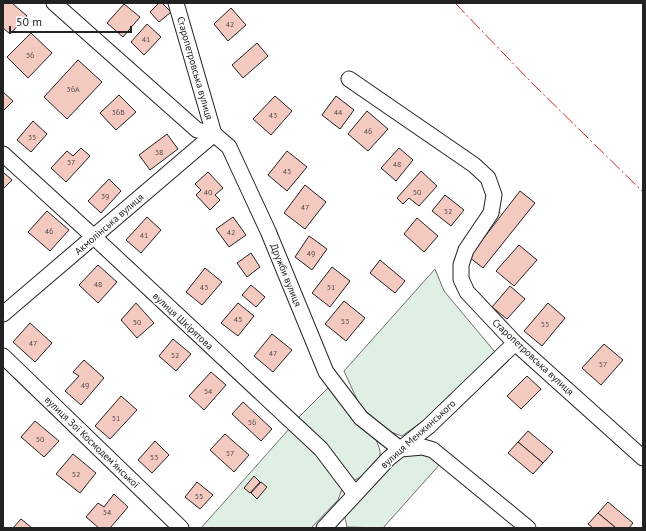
<svg xmlns="http://www.w3.org/2000/svg" width="646" height="531" viewBox="0 0 646 531" font-family="'PT Sans',sans-serif">
	<style>
		.green { fill: #e0efe3; stroke: #6f6f6f }
		.building { fill: #f3c9c0; stroke: #222 }
		.lines { fill: none; stroke-linecap: round; stroke-linejoin: round }
		.street-casing { stroke: #222; stroke-width: 17 }
		.street { stroke: #fff; stroke-width: 15 }
		.power { stroke: #c62828; stroke-width: 1; stroke-dasharray: 14 3 2 3; stroke-linecap: butt }
		.labels { text-anchor: middle; dominant-baseline: central; stroke-width: 3; stroke-linejoin: round; paint-order: stroke }
		.number-label { font-size: 8px; fill: #564c4a }
		.street-label { font-size: 10px; fill: #222; stroke: #fff }
	</style>
	<rect width="100%" height="100%" fill="#fff"/>
	<g class="green">
		<polygon points="435,269 444,291 495,352 423,421 402,436 388,431 360,406 344,371"/>
		<path d="M 329,387 L 376,440 C 379,446 382,454 379,460 C 375,467 361,479 353,480 L 298,418 Z"/>
		<polygon points="289,429 338,475 342,489 338,500 311,528 201,528"/>
		<polygon points="419,452 430,455 441,463 383,528 347,527 345,518 348,510 404,454"/>
	</g>
	<g class="building">
		<polygon points="5,3 12,3 27,16 10,34 3,28 3,5"/>
		<polygon points="159,3 162,3 171,12 159,22 150,12"/>
		<polygon points="124,4 140,17 123,37 107,23"/>
		<polygon points="231,8 246,25 228,41 214,24"/>
		<polygon points="147,24 161,37 144,55 131,42"/>
		<polygon points="31,33 52,53 28,78 7,57"/>
		<polygon points="257,43 268,56 243,78 232,65"/>
		<polygon points="78,60 102,82 67,119 44,97"/>
		<polygon points="3,92 13,101 3,111"/>
		<polygon points="119,95 136,112 116,130 100,113"/>
		<polygon points="275,96 292,111 271,135 253,119"/>
		<polygon points="336,96 354,110 340,129 322,115"/>
		<polygon points="367,111 388,129 368,151 348,134"/>
		<polygon points="33,121 47,134 31,152 17,140"/>
		<polygon points="167,134 178,149 150,170 139,155"/>
		<polygon points="81,148 90,156 66,182 51,168 67,151 73,156"/>
		<polygon points="399,148 413,160 396,181 381,168"/>
		<polygon points="287,151 307,167 287,191 268,175"/>
		<polygon points="421,171 437,186 419,206 409,198 403,204 397,198"/>
		<polygon points="3,172 12,180 3,189"/>
		<polygon points="208,172 223,188 215,195 220,200 210,210 196,195 201,190 195,184"/>
		<polygon points="109,179 121,191 101,213 88,201"/>
		<polygon points="305,185 326,202 305,229 284,213"/>
		<polygon points="520,191 535,203 483,268 469,257"/>
		<polygon points="445,195 464,210 451,226 432,211"/>
		<polygon points="47,211 69,230 50,251 28,232"/>
		<polygon points="147,217 161,230 141,253 126,240"/>
		<polygon points="233,217 246,235 229,247 216,229"/>
		<polygon points="417,218 438,236 424,252 404,234"/>
		<polygon points="309,236 327,249 312,270 295,257"/>
		<polygon points="519,245 537,260 514,286 496,271"/>
		<polygon points="251,253 260,267 247,277 237,263"/>
		<polygon points="380,260 405,281 395,293 370,273"/>
		<polygon points="98,265 117,282 98,303 79,285"/>
		<polygon points="332,267 350,281 330,307 312,293"/>
		<polygon points="205,268 222,282 202,305 186,292"/>
		<polygon points="251,285 265,297 256,307 242,295"/>
		<polygon points="510,286 525,299 507,319 492,307"/>
		<polygon points="344,301 365,318 346,341 325,324"/>
		<polygon points="136,303 154,323 137,338 121,320"/>
		<polygon points="238,303 254,316 238,336 221,323"/>
		<polygon points="548,303 565,318 542,346 524,331"/>
		<polygon points="30,323 52,343 35,362 13,342"/>
		<polygon points="272,334 292,350 273,372 254,356"/>
		<polygon points="173,339 191,354 176,371 159,356"/>
		<polygon points="604,344 623,360 601,385 582,368"/>
		<polygon points="84,360 104,378 81,405 65,391 79,376 73,372"/>
		<polygon points="211,372 226,385 204,410 189,396"/>
		<polygon points="527,376 541,389 521,409 507,396"/>
		<polygon points="121,396 137,410 110,439 95,426"/>
		<polygon points="243,402 272,429 261,441 232,414"/>
		<polygon points="35,421 59,441 44,457 21,437"/>
		<polygon points="528,431 553,452 543,463 518,442"/>
		<polygon points="225,434 249,455 234,472 210,450"/>
		<polygon points="155,441 169,455 152,473 138,460"/>
		<polygon points="518,442 543,463 533,474 508,453"/>
		<polygon points="73,454 96,473 80,493 56,474"/>
		<polygon points="254,476 260,482 250,493 244,488"/>
		<polygon points="197,482 213,495 200,509 185,497"/>
		<polygon points="261,482 267,487 257,499 251,493"/>
		<polygon points="114,494 128,507 110,528 99,528 86,517 98,503 104,507"/>
		<polygon points="608,502 633,523 629,528 616,528 598,513"/>
		<polygon points="598,513 616,528 593,528 588,524"/>
		<polygon points="21,519 32,528 13,528"/>
	</g>
	<g class="lines">
		<g class="street-casing">
			<g id="street">
				<polyline points="54,3 197,130 214,134 229,147 268,231 326,372 361,418 400,449 423,447 433,450 528,528"/>
				<polyline points="349,79 474,165 488,178 494,195 491,213 466,250 461,265 461,279 467,292 515,343 643,458"/>
				<polyline points="3,154 94,237 321,449 355,494"/>
				<polyline points="3,314 214,134 176,3"/>
				<polyline points="3,356 181,528"/>
				<polyline points="324,528 388,459 429,426 515,343"/>
			</g>
		</g>
		<use href="#street" class="street"/>
		<polyline class="power" points="455,3 531,82 643,192"/>
	</g>
	<g class="labels">
		<g class="number-label">
			<text x="230" y="24">42</text>
			<text x="146" y="39">41</text>
			<text x="30" y="55">36</text>
			<text x="73" y="89">36А</text>
			<text x="118" y="112">36Б</text>
			<text x="338" y="112">44</text>
			<text x="273" y="115">43</text>
			<text x="368" y="131">46</text>
			<text x="32" y="137">35</text>
			<text x="159" y="152">38</text>
			<text x="71" y="162">37</text>
			<text x="397" y="164">48</text>
			<text x="287" y="171">45</text>
			<text x="208" y="192">40</text>
			<text x="417" y="192">50</text>
			<text x="105" y="196">39</text>
			<text x="305" y="207">47</text>
			<text x="448" y="211">52</text>
			<text x="49" y="231">46</text>
			<text x="231" y="232">42</text>
			<text x="144" y="235">41</text>
			<text x="311" y="253">49</text>
			<text x="98" y="284">48</text>
			<text x="204" y="287">43</text>
			<text x="331" y="287">51</text>
			<text x="238" y="319">45</text>
			<text x="345" y="321">53</text>
			<text x="137" y="322">50</text>
			<text x="545" y="324">55</text>
			<text x="33" y="343">47</text>
			<text x="273" y="353">47</text>
			<text x="175" y="355">52</text>
			<text x="603" y="364">57</text>
			<text x="85" y="385">49</text>
			<text x="208" y="391">54</text>
			<text x="116" y="418">51</text>
			<text x="252" y="422">56</text>
			<text x="40" y="439">50</text>
			<text x="230" y="453">57</text>
			<text x="154" y="457">53</text>
			<text x="76" y="474">52</text>
			<text x="199" y="496">55</text>
			<text x="107" y="512">54</text>
		</g>
		<g class="street-label">
			<text transform="translate(195 68) rotate(74)">Старопетровська вулиця</text>
			<text transform="translate(109 224) rotate(-41)">Акмолінська вулиця</text>
			<text transform="translate(286 275) rotate(68)">Дружби вулиця</text>
			<text transform="translate(183 321) rotate(43)">вулиця Шкірятова</text>
			<text transform="translate(533 357) rotate(43)">Старопетровська вулиця</text>
			<text transform="translate(418 434) rotate(-42)">вулиця Менжинського</text>
			<text transform="translate(92 442) rotate(44)">вулиця Зої Космодем'янської</text>
		</g>
	</g>
	<rect width="646" height="531" fill="none" stroke="#222222" stroke-width="8"/>
	<path d="M10 26v6h121v-6" fill="none" stroke="#222222" stroke-width="2"/>
	<text x="16" y="26" font-size="12" fill="#222222" stroke="#ffffff" stroke-width="3" paint-order="stroke">50 m</text>
</svg>
